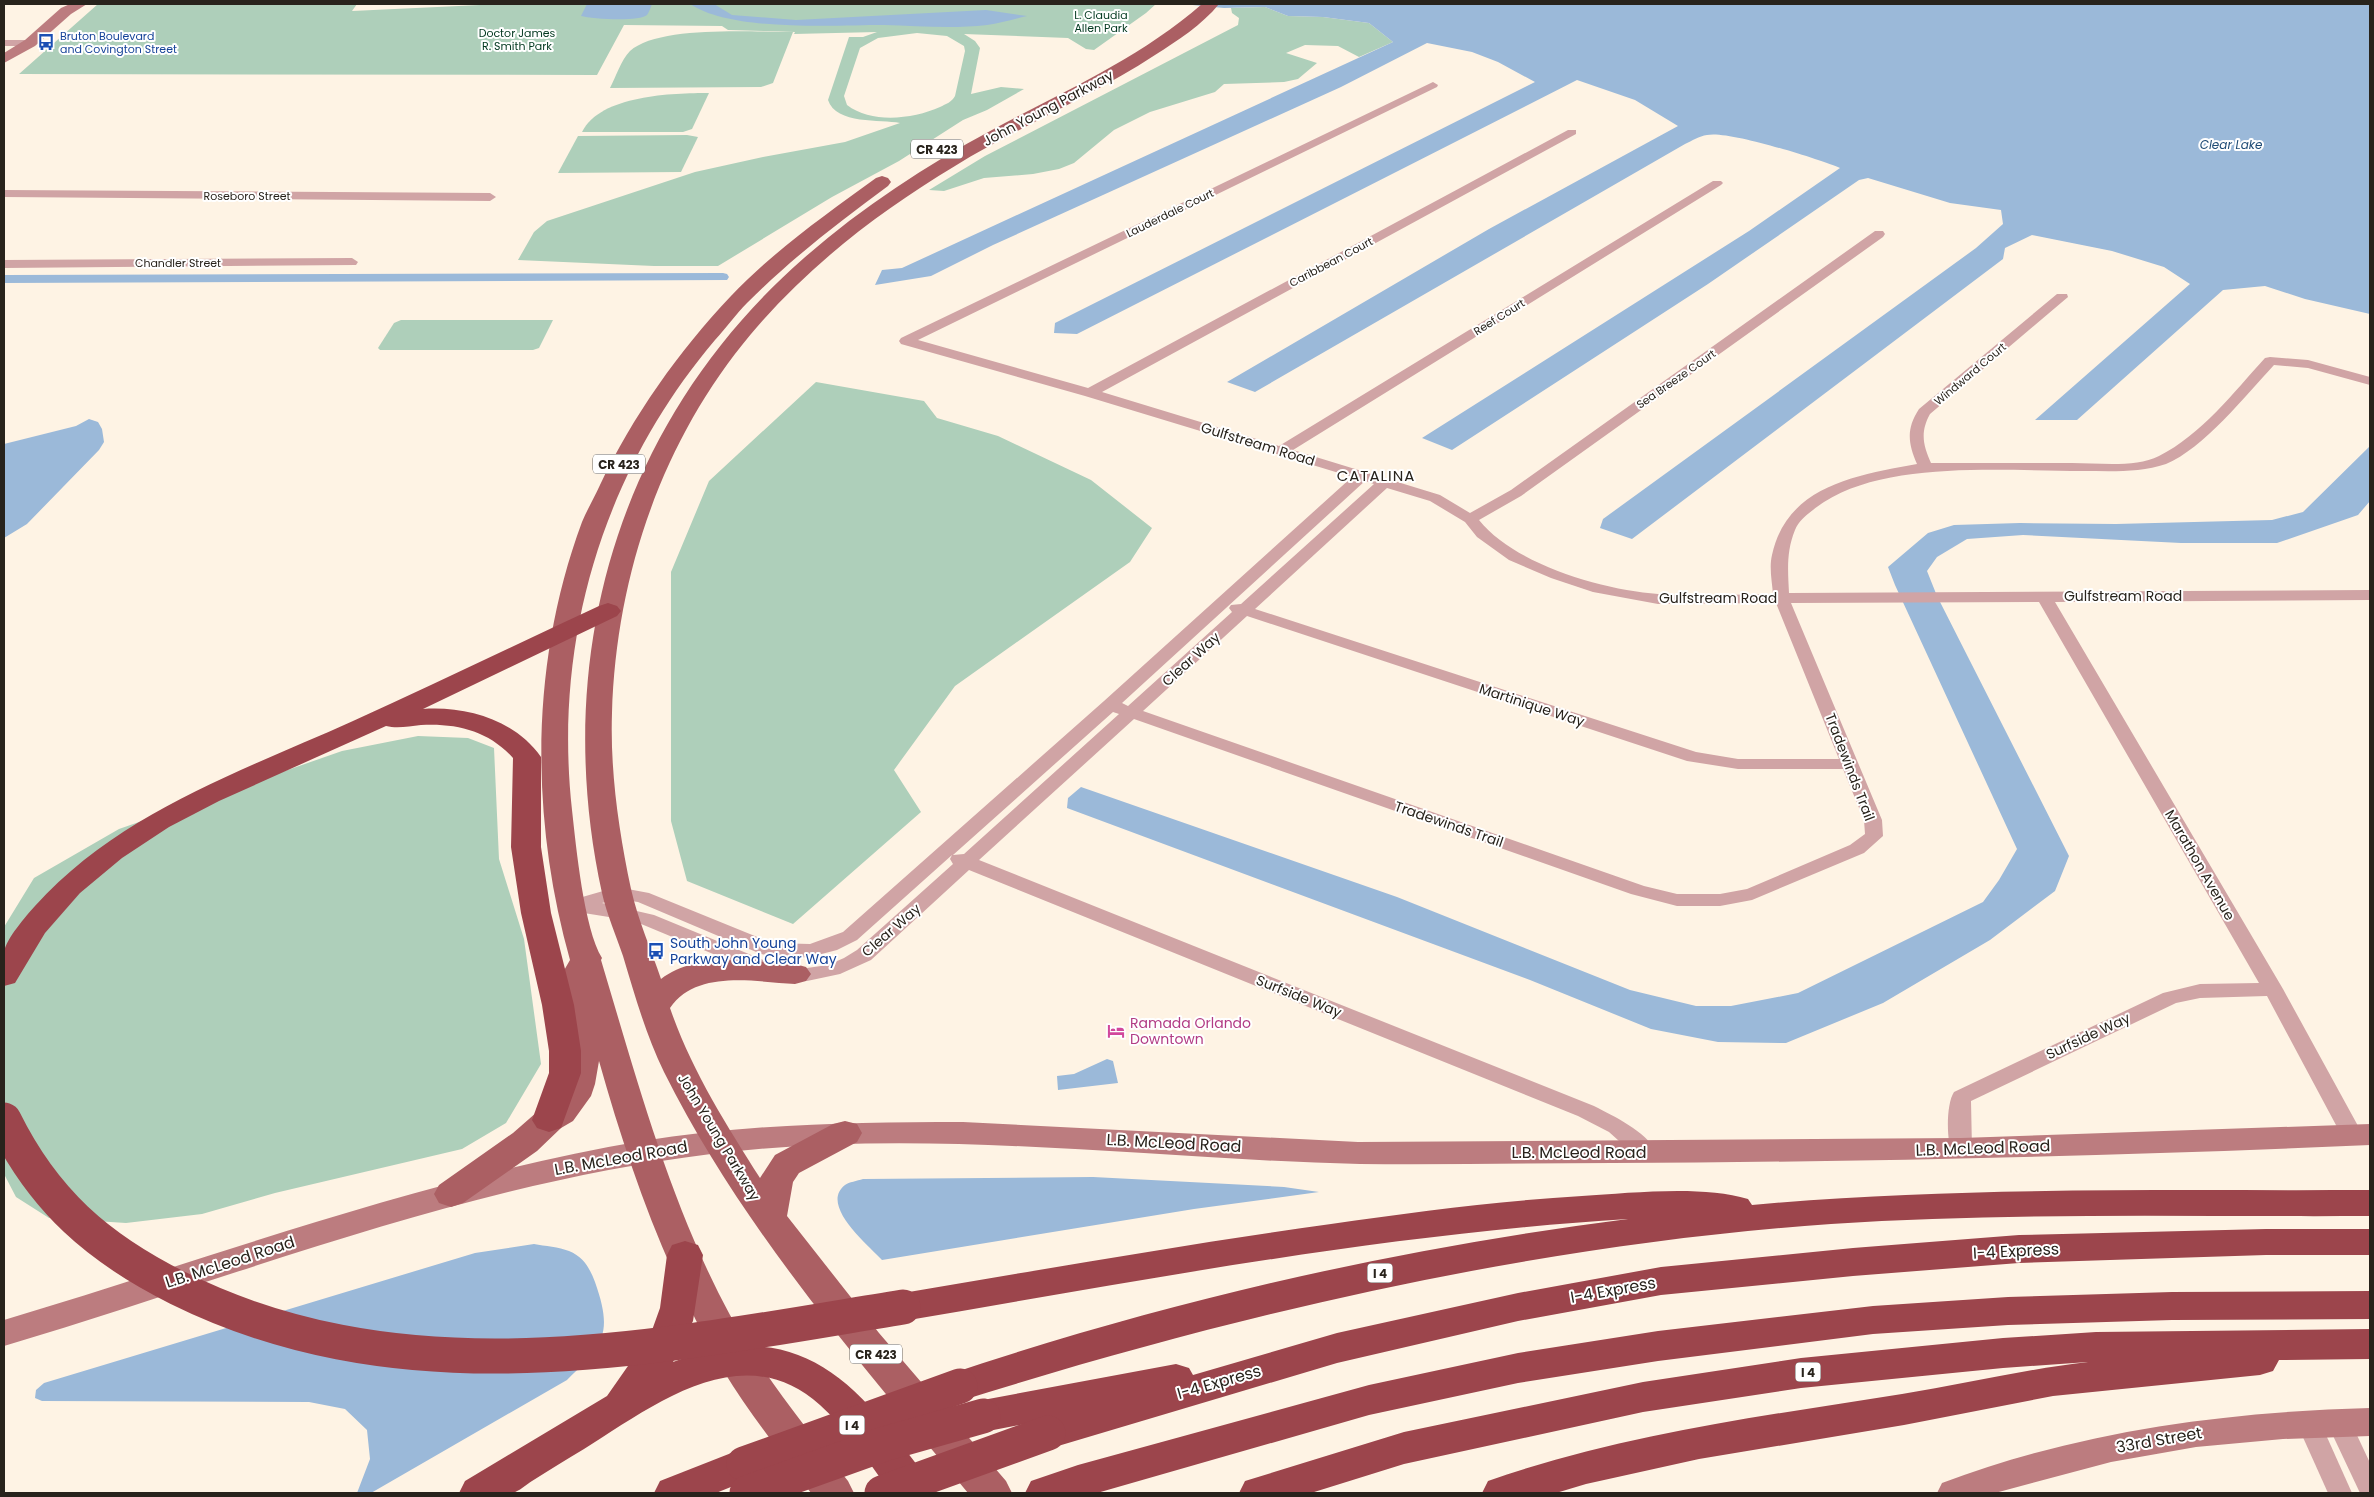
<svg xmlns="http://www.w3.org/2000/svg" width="2374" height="1497" viewBox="0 0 2374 1497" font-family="Poppins,sans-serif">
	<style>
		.green { fill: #aecfba; fill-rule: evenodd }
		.water { fill: #9bb9d9 }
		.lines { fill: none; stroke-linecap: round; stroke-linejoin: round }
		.canal { fill: #9bb9d9; fill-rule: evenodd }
		.street { fill: #d0a4a5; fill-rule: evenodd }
		.secondary { fill: #bc7c7f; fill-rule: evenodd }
		.primary { fill: #ab5f63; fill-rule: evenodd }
		.highway { fill: #9c454c; fill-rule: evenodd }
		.highway-bridge { stroke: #9c454c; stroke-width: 35 }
		.labels { text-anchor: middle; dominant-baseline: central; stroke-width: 4; stroke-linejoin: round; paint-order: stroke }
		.far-park-label { font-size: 11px; fill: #02381f; stroke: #fff }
		.far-transit-label { font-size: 11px; fill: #164399; stroke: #fff; text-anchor: start }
		.far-street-label { font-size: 11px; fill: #28231c; stroke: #fff }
		.far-water-label { font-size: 12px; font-style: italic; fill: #1e4b75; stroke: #fff }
		.shield { fill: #fff; stroke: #686560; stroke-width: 1 }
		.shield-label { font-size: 12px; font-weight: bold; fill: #28231c }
		.street-label { font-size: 14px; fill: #28231c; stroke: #fff }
		.transit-label { font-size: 14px; fill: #164399; stroke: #fff; text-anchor: start }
		.hotel-label { font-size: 14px; fill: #b23c85; stroke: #fff; text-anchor: start }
		.neighbourhood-label { font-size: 15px; letter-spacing: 1px; fill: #28231c; stroke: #fff }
		.near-street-label { font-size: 16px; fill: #28231c; stroke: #fff }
	</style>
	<rect width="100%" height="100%" fill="#fef3e4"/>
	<g class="green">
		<path d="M 98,4 L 357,4 L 352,11 L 501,4 L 1156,4 L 1146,13 L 1094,50 L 1086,49 L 1068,38 L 964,34 L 975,41 L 980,48 L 971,94 L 1001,87 L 1024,89 L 987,110 L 963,120 L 899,161 L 832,197 L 718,266 L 654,266 L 518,260 L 534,232 L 547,221 L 695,172 L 763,157 L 845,142 L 900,123 C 881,119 836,125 828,100 L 849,37 L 863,37 L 877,32 L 794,34 L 795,32 L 728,30 L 722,26 L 624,25 L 597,75 L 19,74 ZM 917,33 L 947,36 L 964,46 L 965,51 L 955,96 C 952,102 946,104 940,107 C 913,119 872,124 847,105 L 844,96 L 860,48 L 878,38 Z"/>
		<polygon points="1265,7 1288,16 1323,17 1369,23 1393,42 1359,57 1338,46 1305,45 1286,53 1317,63 1298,79 1284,82 1224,84 1215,92 1150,112 1114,130 1074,163 1059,169 1033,174 984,178 944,191 929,190 985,156 1238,25 1239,18 1232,13 1231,8"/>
		<path d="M 793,32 L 773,83 L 761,87 L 610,88 C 616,77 621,60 630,51 C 658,25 755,32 793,32 Z"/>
		<path d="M 709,93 L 692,129 L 683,132 L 582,132 C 600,95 673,93 709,93 Z"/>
		<polygon points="687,135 698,137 681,172 558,173 578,136"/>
		<polygon points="401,320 553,320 539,348 533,350 380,350 378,348 394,323"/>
		<polygon points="816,382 924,401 937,418 998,436 1091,480 1152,528 1130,562 955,686 894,770 921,812 793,924 687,881 671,821 671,572 709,481"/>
		<polygon points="418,736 468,738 494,748 499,859 524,939 541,1064 506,1123 462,1149 275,1193 202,1214 126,1223 49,1218 16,1197 4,1174 4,927 34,878 119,829 342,751"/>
	</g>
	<g class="water">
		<path d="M 587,4 L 652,4 C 651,7 649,12 647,15 C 639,22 592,19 581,16 Z"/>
		<path d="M 690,4 L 714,4 L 732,15 L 796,20 L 986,10 L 1027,16 C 1014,19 1000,23 987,25 C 953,29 918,26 884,25 C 833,25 732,32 690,4 Z"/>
		<path d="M 1182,4 L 2370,4 L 2370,314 L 2305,299 L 2265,286 L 2223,290 L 2077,420 L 2035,420 L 2190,284 L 2164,267 L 2112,251 L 2032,235 L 2005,248 L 2003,259 L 1632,539 L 1600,528 L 1603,519 L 1976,248 L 2003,224 L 2001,210 L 1950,203 L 1868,178 L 1859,180 L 1708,284 L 1452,450 L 1422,438 L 1749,231 L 1840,168 C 1818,159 1728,130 1707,135 C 1699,136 1692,141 1685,144 L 1255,392 L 1227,382 L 1489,229 L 1678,126 L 1635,100 L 1577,80 L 1077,334 L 1054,333 L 1055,323 L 1535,82 L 1498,62 L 1472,52 L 1427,43 L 1341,87 L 993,245 L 931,276 L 875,285 L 882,270 L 902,268 L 1393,42 L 1369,23 L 1323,17 L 1288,16 L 1265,7 L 1224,8 Z"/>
		<polygon points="89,419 98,422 102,429 104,442 99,450 27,524 4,538 4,444 76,426"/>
		<polygon points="2370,446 2370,501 2358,515 2277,543 2181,543 2023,535 1967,539 1937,557 1927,571 1937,596 2069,856 2055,891 1990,940 1883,1003 1786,1043 1718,1042 1651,1029 1530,980 1067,808 1068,798 1081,787 1397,897 1630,990 1696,1006 1731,1006 1798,993 1983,902 1999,880 2017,849 1895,585 1888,567 1928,533 1954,525 2020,523 2116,524 2272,520 2303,512"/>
		<polygon points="1107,1059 1113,1061 1118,1083 1058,1090 1057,1076 1074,1074"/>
		<path d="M 1093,1177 L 1284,1187 L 1319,1192 L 1194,1209 L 882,1260 C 868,1245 819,1205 845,1185 C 849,1182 857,1181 863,1179 Z"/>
		<path d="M 534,1244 C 545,1246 559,1247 569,1251 C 584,1257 590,1269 595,1282 C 613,1333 604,1345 567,1380 L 371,1493 L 357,1493 L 370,1459 L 367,1430 L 345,1409 L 309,1402 L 42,1401 L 35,1398 L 36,1390 L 44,1383 L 475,1253 Z"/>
	</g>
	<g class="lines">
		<polygon class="canal" points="723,273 727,274 729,277 727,280 4,283 4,275"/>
		<g class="street">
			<polygon points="4,40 30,40 35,43 30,46 4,46"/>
			<path d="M 1433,82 L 1438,85 L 1437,87 L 918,340 L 1088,388 L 1568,130 L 1576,130 L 1576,134 L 1102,392 L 1279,446 L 1713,181 L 1721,181 L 1723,183 L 1721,185 L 1293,450 L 1440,495 L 1470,513 L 1511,490 L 1875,231 L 1883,231 L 1885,234 L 1883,237 L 1521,496 L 1479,520 C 1515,565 1603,590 1658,594 C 1696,597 1735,594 1773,594 C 1772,582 1769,567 1772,555 C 1787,485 1858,475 1917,464 C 1908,443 1906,429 1919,409 L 2057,294 L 2067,294 L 2068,297 L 1930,414 C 1920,432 1923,445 1931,463 C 1978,463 2025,463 2072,463 C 2099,463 2135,468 2159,456 C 2201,435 2234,392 2265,358 L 2270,357 L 2308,360 L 2370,377 L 2370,385 L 2308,368 L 2274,365 C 2246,395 2203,449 2166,464 C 2140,473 2110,471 2083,471 C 2007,471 1889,460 1824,502 C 1814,509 1799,519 1795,530 C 1786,552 1788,571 1789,593 L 2370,590 L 2370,600 L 2055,602 L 2283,989 L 2363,1135 L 2360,1140 L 2352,1143 L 2344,1140 L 2267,996 L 2200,998 L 2176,1003 L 1971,1101 L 1972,1149 L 1969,1155 L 1961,1157 L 1953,1155 C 1946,1142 1946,1104 1954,1092 L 2163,993 L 2200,984 L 2259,983 L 2039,602 L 1791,603 L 1882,820 L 1883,836 L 1864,853 L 1752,900 L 1720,906 L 1677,906 L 1631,894 L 1134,719 L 979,860 L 1594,1106 C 1615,1117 1644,1130 1657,1152 L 1654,1158 L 1646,1160 L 1638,1158 L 1609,1132 L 1578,1116 L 969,870 L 871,960 L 840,974 L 807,981 L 784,979 L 754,971 L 634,921 L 565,910 L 562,906 L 565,902 L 617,887 L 649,893 L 772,943 L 810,944 L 843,932 L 1104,701 L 1352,477 L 1085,396 L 901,344 L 899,341 L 901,338 ZM 1365,481 L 1374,484 L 1241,604 L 1231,605 L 1229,608 L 1232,612 L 1128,706 L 1122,703 ZM 1387,488 L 1430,501 L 1465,522 L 1477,537 L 1509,560 L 1551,578 L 1593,592 L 1658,604 L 1776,603 L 1839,759 L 1738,759 L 1696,752 L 1255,609 ZM 1247,616 L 1687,761 L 1738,769 L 1843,769 L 1864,820 L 1865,834 L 1850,845 L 1747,889 L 1720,894 L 1677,894 L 1644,886 L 1143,711 ZM 1113,712 L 1119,714 L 964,854 L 953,855 ZM 952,855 L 950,859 L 953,864 L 857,950 L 844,958 L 828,965 L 807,968 L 784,966 L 766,961 L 654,915 L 602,903 L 617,899 L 638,902 L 761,954 L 790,958 L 810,957 L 837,950 L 857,940 Z"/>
			<polygon points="4,190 490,193 496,197 490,201 4,197"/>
			<polygon points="352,258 358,262 356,265 4,268 4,260"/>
			<polygon points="2339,1413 2348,1416 2370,1463 2370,1493 2360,1493 2327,1423 2330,1416"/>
			<polygon points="2309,1414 2318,1417 2352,1493 2328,1493 2297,1424 2300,1417"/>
		</g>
		<g class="secondary">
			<polygon points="70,4 87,4 71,14 35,46 4,63 4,53 25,40 61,8"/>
			<path d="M 963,1122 L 1358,1142 L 1961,1138 L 2370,1124 L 2370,1145 C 2118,1156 1865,1162 1612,1163 C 1528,1163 1444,1165 1360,1164 C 1143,1159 928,1127 711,1154 C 465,1184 239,1276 4,1346 L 4,1320 C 215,1257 424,1178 642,1141 C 748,1124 856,1122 963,1122 Z"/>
			<path d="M 2370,1408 L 2370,1436 L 2283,1439 L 2196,1447 L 2111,1462 L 1995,1493 L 1937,1493 L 1942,1483 C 2080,1431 2224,1412 2370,1408 Z"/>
		</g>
		<g class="primary">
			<path d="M 1202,4 L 1219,4 C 1202,25 1177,41 1155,55 C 1091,97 1020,126 955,166 C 880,211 808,266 751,334 C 662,440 616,576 612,713 C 610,772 619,832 631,889 C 638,920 651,949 661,979 C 697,951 753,962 795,964 L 806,967 L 811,974 L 806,981 L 795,984 C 755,982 697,969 670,1008 C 691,1069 725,1123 760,1178 L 775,1155 L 833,1124 L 845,1121 L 857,1124 L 862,1133 L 857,1142 L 799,1173 L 793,1182 L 787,1216 L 879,1333 L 1006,1481 L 1012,1493 L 968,1493 C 858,1360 742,1228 664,1072 C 646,1035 635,996 623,956 C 616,935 607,915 602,893 C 550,655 619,420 804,258 C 861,208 925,166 992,130 C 1064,91 1139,59 1202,4 Z"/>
			<path d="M 882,176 L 888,178 L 891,182 L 888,186 C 839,222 791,259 747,303 C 736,314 726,328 715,340 C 604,471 553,638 572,810 C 576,846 584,929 602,958 L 601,960 C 637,1080 670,1204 730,1315 C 763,1375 806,1428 848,1481 L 854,1493 L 811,1493 C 781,1453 749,1413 723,1370 C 667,1274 629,1168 599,1061 L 595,1084 L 591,1096 L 573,1121 L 561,1128 L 537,1151 L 463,1203 L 451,1207 L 439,1203 L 434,1194 L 439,1185 L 513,1133 L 537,1112 L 549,1105 L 559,1091 L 567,1060 L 555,986 L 570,960 C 530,817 530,662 582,522 C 587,510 594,498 600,485 C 633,416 678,352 731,296 C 774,251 825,215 876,178 Z"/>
		</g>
		<g class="highway">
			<path d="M 608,603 L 617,606 L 621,611 L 617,616 L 423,709 C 467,706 515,720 541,757 L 541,847 L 551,913 L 574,1005 L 581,1051 L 581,1073 L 561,1128 L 549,1132 L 537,1128 L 532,1120 L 549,1073 L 549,1051 L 542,1005 L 521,913 L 511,847 L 513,758 C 489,731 457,723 421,725 C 409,726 398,729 386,726 L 219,801 L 169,827 L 122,858 L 80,893 L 45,933 L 15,983 L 4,986 C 4,975 2,963 4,952 C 6,939 26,916 35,906 C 120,812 240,772 353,721 C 435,684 517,644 599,606 Z"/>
			<path d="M 2370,1190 L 2370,1216 C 2191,1217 2010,1212 1831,1224 C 1534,1245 1244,1312 960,1401 L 947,1397 L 941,1386 L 947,1375 C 1167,1301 1398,1248 1628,1219 C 1384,1234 1144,1280 903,1321 L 890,1317 L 885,1307 L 890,1297 L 903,1293 C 1045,1269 1188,1244 1331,1224 C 1414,1212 1498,1201 1582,1196 C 1631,1193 1702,1185 1748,1199 L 1752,1205 C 1957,1186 2164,1191 2370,1190 Z"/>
			<polygon points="2266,1229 2370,1229 2370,1255 2266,1255 2019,1263 1853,1276 1661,1295 1518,1321 1337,1363 1048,1449 1034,1444 1029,1433 1035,1422 983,1432 969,1427 964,1416 969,1405 983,1400 1176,1364 1189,1368 1193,1375 1337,1333 1518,1293 1661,1267 1853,1248 2019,1235"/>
			<path d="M 685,1241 L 698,1245 L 703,1255 L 693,1321 L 673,1362 C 772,1325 831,1355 893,1434 C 907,1453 925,1472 934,1493 L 891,1493 C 869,1463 848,1430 820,1405 C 742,1335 653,1406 584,1449 C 566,1460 549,1470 532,1481 C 526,1485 519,1491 513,1493 C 503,1496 472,1493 459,1493 L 465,1481 L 607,1396 L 651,1333 L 660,1308 L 667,1255 L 672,1245 Z"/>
			<polygon points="2370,1291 2370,1319 2172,1320 2008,1325 1873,1334 1658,1361 1518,1383 1369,1415 1097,1493 1025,1493 1031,1481 1078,1465 1369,1385 1518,1353 1658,1331 1873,1306 2008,1297 2172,1292"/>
			<path d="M 2370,1329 L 2370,1359 L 2279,1360 L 2273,1371 L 2260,1375 L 2053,1396 L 1904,1425 L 1699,1459 L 1586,1484 L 1556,1493 L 1482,1493 L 1488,1481 C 1622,1434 1763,1416 1902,1394 C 1964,1384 2026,1369 2088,1362 L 2003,1368 L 1801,1388 L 1643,1412 L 1404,1464 L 1311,1493 L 1239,1493 L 1245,1481 L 1404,1432 L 1643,1382 L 1801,1358 L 2003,1338 L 2096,1332 Z"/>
			<polygon points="744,1448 758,1452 764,1464 758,1476 716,1493 654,1493 660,1481"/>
		</g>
		<g class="highway-bridge">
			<path d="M 4,1120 C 44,1201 98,1248 178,1288 C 410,1403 661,1346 903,1307"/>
			<polyline points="744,1464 960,1386"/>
			<polyline points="747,1493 884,1444 983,1416"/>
			<polyline points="882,1493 1048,1433"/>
		</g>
	</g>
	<defs>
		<g id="bus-bare" transform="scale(1.35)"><path d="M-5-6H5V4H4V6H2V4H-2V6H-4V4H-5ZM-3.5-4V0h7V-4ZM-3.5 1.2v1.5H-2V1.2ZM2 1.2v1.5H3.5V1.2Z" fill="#1a4fb4" stroke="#fff" stroke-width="2.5" paint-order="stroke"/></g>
		<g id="hotel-bare" transform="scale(1.35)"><path d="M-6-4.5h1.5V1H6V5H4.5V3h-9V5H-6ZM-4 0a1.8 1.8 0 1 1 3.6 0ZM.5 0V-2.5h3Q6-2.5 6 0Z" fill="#d1479c" stroke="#fff" stroke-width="2.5" paint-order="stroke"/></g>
	</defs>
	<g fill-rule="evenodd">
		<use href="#bus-bare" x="46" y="42"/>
		<use href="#bus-bare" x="656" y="951"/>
		<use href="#hotel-bare" x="1116" y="1031"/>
	</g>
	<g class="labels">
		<g class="far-park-label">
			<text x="1101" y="15">L. Claudia<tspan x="1101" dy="13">Allen Park</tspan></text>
			<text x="517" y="33">Doctor James<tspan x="517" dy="13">R. Smith Park</tspan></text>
		</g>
		<g class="far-transit-label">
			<text x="60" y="36">Bruton Boulevard<tspan x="60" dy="13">and Covington Street</tspan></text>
		</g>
		<g class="far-street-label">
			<text x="247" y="196">Roseboro Street</text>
			<text transform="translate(1170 213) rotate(-26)">Lauderdale Court</text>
			<text transform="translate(1331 262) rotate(-28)">Caribbean Court</text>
			<text x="178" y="263">Chandler Street</text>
			<text transform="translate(1499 317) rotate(-32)">Reef Court</text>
			<text transform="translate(1970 374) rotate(-40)">Windward Court</text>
			<text transform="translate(1676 379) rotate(-35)">Sea Breeze Court</text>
		</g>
		<g class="far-water-label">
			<text x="2231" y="144">Clear Lake</text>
		</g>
		<g class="shield">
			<rect x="911" y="139.5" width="52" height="19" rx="4"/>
			<rect x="593" y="454.5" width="52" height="19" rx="4"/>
			<rect x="1367.5" y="1263.5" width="25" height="19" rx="4"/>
			<rect x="850" y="1344.5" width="52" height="19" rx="4"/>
			<rect x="1795.5" y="1362.5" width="25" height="19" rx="4"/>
			<rect x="839.5" y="1415.5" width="25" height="19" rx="4"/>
		</g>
		<g class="shield-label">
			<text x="937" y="149">CR 423</text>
			<text x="619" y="464">CR 423</text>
			<text x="1380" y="1273">I 4</text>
			<text x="876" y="1354">CR 423</text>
			<text x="1808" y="1372">I 4</text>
			<text x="852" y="1425">I 4</text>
		</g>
		<g class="street-label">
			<text transform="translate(1048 108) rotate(-28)">John Young Parkway</text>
			<text transform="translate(1258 444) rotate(17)">Gulfstream Road</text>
			<text x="2123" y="596">Gulfstream Road</text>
			<text x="1718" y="598">Gulfstream Road</text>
			<text transform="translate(1191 659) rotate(-42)">Clear Way</text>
			<text transform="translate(1532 705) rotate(18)">Martinique Way</text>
			<text transform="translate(1850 767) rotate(69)">Tradewinds Trail</text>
			<text transform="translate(1449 824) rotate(19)">Tradewinds Trail</text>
			<text transform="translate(2200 865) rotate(60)">Marathon Avenue</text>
			<text transform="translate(891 930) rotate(-41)">Clear Way</text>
			<text transform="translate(1299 996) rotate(22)">Surfside Way</text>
			<text transform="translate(2088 1036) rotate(-25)">Surfside Way</text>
			<text transform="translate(719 1137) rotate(59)">John Young Parkway</text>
		</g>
		<g class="transit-label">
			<text x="670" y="943">South John Young<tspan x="670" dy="16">Parkway and Clear Way</tspan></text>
		</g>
		<g class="hotel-label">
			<text x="1130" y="1023">Ramada Orlando<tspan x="1130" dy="16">Downtown</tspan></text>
		</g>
		<g class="neighbourhood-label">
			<text x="1376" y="475">CATALINA</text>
		</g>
		<g class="near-street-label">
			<text transform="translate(1174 1143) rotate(3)">L.B. McLeod Road</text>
			<text transform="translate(1983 1148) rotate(-2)">L.B. McLeod Road</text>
			<text x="1579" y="1152">L.B. McLeod Road</text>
			<text transform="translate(621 1158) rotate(-10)">L.B. McLeod Road</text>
			<text transform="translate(2016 1251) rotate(-3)">I-4 Express</text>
			<text transform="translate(230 1262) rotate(-18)">L.B. McLeod Road</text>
			<text transform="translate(1613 1290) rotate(-10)">I-4 Express</text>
			<text transform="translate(1219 1382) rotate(-16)">I-4 Express</text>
			<text transform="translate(2159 1440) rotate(-10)">33rd Street</text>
		</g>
	</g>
	<rect width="2374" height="1497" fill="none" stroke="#28231c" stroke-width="10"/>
</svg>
